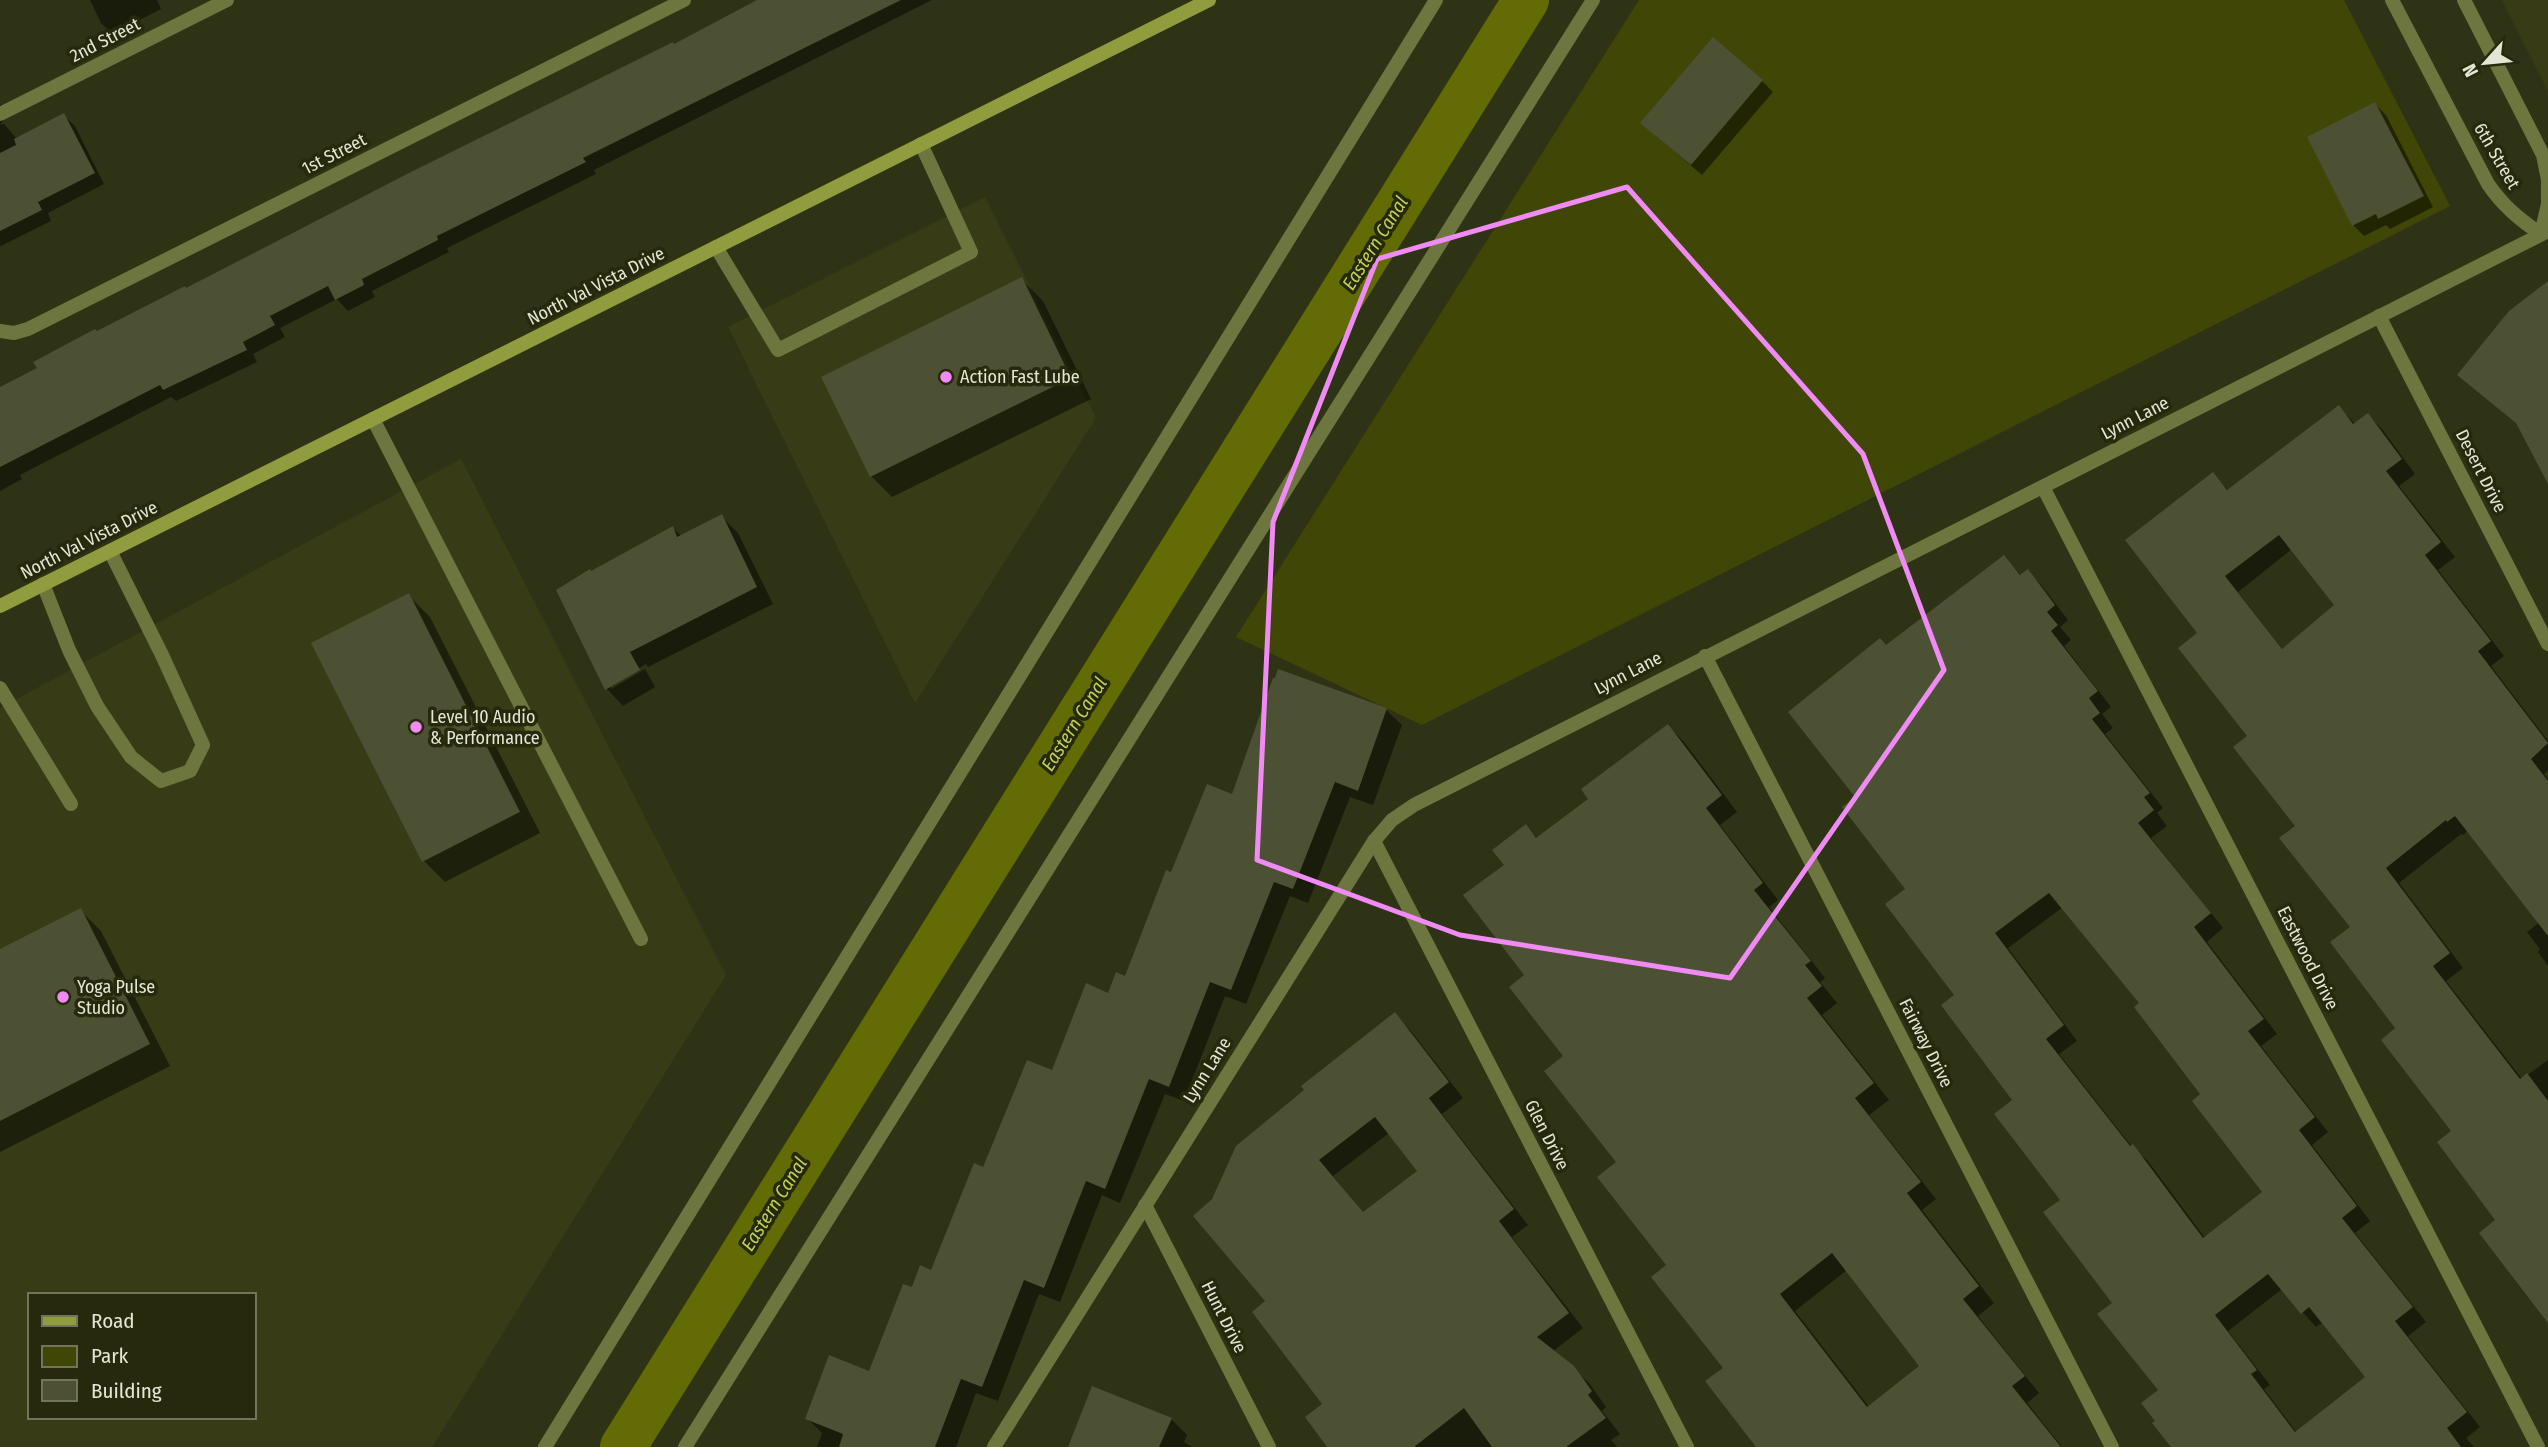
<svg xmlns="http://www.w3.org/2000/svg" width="2548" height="1447" viewBox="0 0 2548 1447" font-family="'Fira Sans Condensed',sans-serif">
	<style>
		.built { fill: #373c16; fill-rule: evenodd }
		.green { fill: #404605 }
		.shadow { fill: #0007; fill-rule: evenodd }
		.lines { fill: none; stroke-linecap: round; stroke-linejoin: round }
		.canal { stroke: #636b04; stroke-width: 46 }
		.building { fill: #4d5133; fill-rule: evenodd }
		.lane { stroke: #6e763f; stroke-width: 14 }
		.secondary { stroke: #919c3f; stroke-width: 14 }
		.marked { fill: none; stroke: #f08bf6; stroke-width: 5; stroke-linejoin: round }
		.poi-dot { fill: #f08bf6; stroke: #26290b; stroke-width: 2.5 }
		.labels { text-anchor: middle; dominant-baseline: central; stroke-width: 7; stroke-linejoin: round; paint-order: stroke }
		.street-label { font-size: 18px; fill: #e3e6d4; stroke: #26290b }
		.poi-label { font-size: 18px; fill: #e3e6d4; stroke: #26290b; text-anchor: start }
		.water-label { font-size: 19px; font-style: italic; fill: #c2d05a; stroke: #26290b }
	</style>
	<rect width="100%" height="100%" fill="#2f3315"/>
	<g class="built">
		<polygon points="2502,0 2548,0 2548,91"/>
		<polygon points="985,197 1096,418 915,703 728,327"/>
		<path d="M 461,459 L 726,975 L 432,1447 L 0,1447 L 0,708 ZM 30,1295 L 254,1295 L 254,1417 L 30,1417 Z"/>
	</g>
	<polygon class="green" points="1639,0 2344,0 2450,206 1422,725 1236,637"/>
	<g class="shadow">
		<polygon points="90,0 157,0 161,9 112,34 101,23"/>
		<polygon points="762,0 932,0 594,170 596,174 447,248 449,252 372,291 375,297 348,311 337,299 280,328 285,337 253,354 257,362 176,401 171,397 20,475 22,479 0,491 0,389 39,369 97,333"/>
		<polygon points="1762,81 1773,92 1702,175 1654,134"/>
		<polygon points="0,104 6,117 0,125 4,124 17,139 64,116 75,126 104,184 48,213 51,221 1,246 0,245"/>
		<polygon points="2375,104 2386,115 2433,207 2390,229 2386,225 2364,236 2353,225"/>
		<polygon points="1022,280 1043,301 1091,399 892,497 871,476"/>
		<path d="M 2339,407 L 2355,424 L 2368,415 L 2382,429 L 2415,474 L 2399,486 L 2455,557 L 2438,570 L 2504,656 L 2491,666 L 2548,741 L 2548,770 L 2544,774 L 2548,779 L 2548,966 L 2538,952 L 2540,949 L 2527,932 L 2540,922 L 2469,830 L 2463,835 L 2461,834 L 2399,883 L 2463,968 L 2446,981 L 2522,1079 L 2548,1060 L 2548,1320 L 2453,1132 L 2398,1028 L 2352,927 L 2250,736 L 2199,633 L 2213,474 L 2229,491 ZM 2292,549 L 2337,606 L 2283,650 L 2238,592 Z"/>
		<polygon points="722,517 738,533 773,604 648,667 646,664 611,685 611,689 645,669 655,687 623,706 607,689 559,590 673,528 682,537"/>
		<path d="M 2004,557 L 2022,576 L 2028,571 L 2042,586 L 2068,620 L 2060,627 L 2071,640 L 2064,646 L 2111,707 L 2102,714 L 2113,728 L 2105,734 L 2163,808 L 2157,813 L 2167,826 L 2151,838 L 2223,928 L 2207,942 L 2277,1034 L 2261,1046 L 2328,1132 L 2312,1145 L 2370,1221 L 2355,1233 L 2426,1322 L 2408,1336 L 2480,1427 L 2466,1438 L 2474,1447 L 2173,1447 L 2157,1421 L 2161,1390 L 2114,1303 L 2014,1100 L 1956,996 L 1908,890 L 1858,797 L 1886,647 ZM 2063,907 L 2141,1003 L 2265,1193 L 2205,1238 L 2147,1160 L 2132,1147 L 2059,1054 L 2077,1041 L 2008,948 ZM 2282,1289 L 2316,1327 L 2323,1322 L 2368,1377 L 2297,1433 L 2264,1389 L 2270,1385 L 2228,1331 Z"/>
		<polygon points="409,596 430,617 540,833 445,882 424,861"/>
		<polygon points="1279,671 1386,710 1402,725 1373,805 1350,797 1308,903 1290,896 1246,1004 1225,996 1184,1101 1165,1094 1120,1203 1102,1195 1060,1302 1039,1294 998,1401 976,1393 956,1447 817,1447 822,1433 807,1418 870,1373 913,1289 932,1272 984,1169 1109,995 1126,978 1172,874 1233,797"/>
		<path d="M 1668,726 L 1684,742 L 1737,812 L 1720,825 L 1778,900 L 1769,907 L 1825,978 L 1820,982 L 1837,1003 L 1822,1015 L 1889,1100 L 1869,1115 L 1936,1199 L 1922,1210 L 1994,1303 L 1978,1316 L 2039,1393 L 2027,1403 L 2062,1447 L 1758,1447 L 1725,1368 L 1669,1265 L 1527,975 L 1506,865 L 1526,827 L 1538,839 L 1591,799 ZM 1847,1270 L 1922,1366 L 1869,1407 L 1795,1311 Z"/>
		<polygon points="80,910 101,931 170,1066 0,1152 0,951"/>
		<path d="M 1395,1014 L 1410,1030 L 1463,1098 L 1442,1114 L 1528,1225 L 1512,1237 L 1583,1328 L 1552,1352 L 1589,1383 L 1606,1407 L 1602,1411 L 1620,1434 L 1611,1440 L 1617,1447 L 1329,1447 L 1325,1404 L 1268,1302 L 1195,1216 ZM 1389,1133 L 1420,1171 L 1364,1214 L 1333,1176 Z"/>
		<polygon points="1171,1419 1187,1435 1184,1442 1192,1447 1070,1447"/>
	</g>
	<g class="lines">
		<polyline class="canal" points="623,1447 1526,0"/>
	</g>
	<g class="building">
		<polygon points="757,0 901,0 583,158 586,162 437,236 438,240 362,279 364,285 335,300 328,286 270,316 275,325 243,342 247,350 163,390 160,385 0,467 0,387 37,368 33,362 95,329 97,331 185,286 186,288 407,174 673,42 674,44"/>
		<polygon points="1713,37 1763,80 1691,165 1640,123"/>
		<polygon points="2375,102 2424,196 2378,219 2376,214 2352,226 2307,137"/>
		<polygon points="64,113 95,173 38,202 42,210 0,231 0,153 16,145 14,139"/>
		<polygon points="1022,277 1071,378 870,477 821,377"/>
		<polygon points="2548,281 2548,484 2516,423 2457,375 2509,311"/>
		<path d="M 2339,405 L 2353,424 L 2368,413 L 2402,459 L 2386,471 L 2441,542 L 2425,555 L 2491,641 L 2478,651 L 2548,743 L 2531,759 L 2548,781 L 2548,936 L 2455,816 L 2447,822 L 2446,820 L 2386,868 L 2450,953 L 2433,966 L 2520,1079 L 2527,1073 L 2548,1101 L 2548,1323 L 2479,1233 L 2495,1220 L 2437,1142 L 2451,1131 L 2381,1040 L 2395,1028 L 2330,942 L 2350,927 L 2279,838 L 2295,826 L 2233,747 L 2247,736 L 2178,648 L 2197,633 L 2125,540 L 2213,472 L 2227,490 ZM 2279,535 L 2334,605 L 2282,649 L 2225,576 Z"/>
		<polygon points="722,514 757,587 630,652 640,670 605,690 556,590 590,569 591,571 673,526 677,537"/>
		<path d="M 2004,555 L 2020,575 L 2028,569 L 2055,605 L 2047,612 L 2058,625 L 2051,631 L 2098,691 L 2089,698 L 2100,713 L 2092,719 L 2150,793 L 2144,797 L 2154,810 L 2138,823 L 2211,913 L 2194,927 L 2264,1019 L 2248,1031 L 2315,1117 L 2299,1130 L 2357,1206 L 2342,1218 L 2413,1307 L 2395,1321 L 2467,1412 L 2447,1428 L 2461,1447 L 2171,1447 L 2152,1423 L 2155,1421 L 2141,1403 L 2158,1390 L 2097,1314 L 2112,1303 L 2043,1212 L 2060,1200 L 1994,1114 L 2012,1100 L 1941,1005 L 1954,995 L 1885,904 L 1905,889 L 1842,807 L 1855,797 L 1788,712 L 1880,638 L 1886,645 ZM 2049,893 L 2139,1003 L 2134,1007 L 2200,1094 L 2192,1101 L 2262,1192 L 2203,1238 L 2133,1144 L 2130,1146 L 2046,1039 L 2064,1025 L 1995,933 ZM 2268,1274 L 2301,1314 L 2309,1307 L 2365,1377 L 2295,1432 L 2251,1374 L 2257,1370 L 2215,1315 Z"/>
		<polygon points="409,593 520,812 422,862 311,643"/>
		<polygon points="1278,669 1387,708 1358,791 1335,782 1293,889 1274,882 1231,990 1210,982 1169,1087 1149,1079 1105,1189 1086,1181 1044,1288 1024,1280 982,1387 961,1379 935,1447 839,1447 843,1434 805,1419 829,1355 869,1371 903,1284 912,1287 920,1265 931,1270 974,1163 983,1167 1027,1060 1052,1070 1086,983 1108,993 1116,972 1125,976 1166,870 1171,872 1207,784 1232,794 1273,678 1275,678"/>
		<path d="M 1668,724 L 1722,795 L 1706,808 L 1763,883 L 1754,890 L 1811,961 L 1805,965 L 1822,986 L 1807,998 L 1874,1083 L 1855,1098 L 1921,1182 L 1907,1193 L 1979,1286 L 1963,1299 L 2025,1376 L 2012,1386 L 2061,1447 L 1756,1447 L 1705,1381 L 1723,1368 L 1651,1277 L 1666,1265 L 1597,1177 L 1616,1162 L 1544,1071 L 1563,1056 L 1509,987 L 1524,975 L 1463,895 L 1504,865 L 1492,850 L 1526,824 L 1536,838 L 1588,799 L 1581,789 ZM 1832,1253 L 1919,1366 L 1867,1407 L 1780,1294 Z"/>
		<polygon points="81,908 150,1044 0,1121 0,949"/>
		<path d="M 1395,1012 L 1449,1082 L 1429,1098 L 1514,1209 L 1499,1221 L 1569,1313 L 1537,1337 L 1574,1366 L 1592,1391 L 1588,1395 L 1606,1418 L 1566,1447 L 1492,1447 L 1464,1408 L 1414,1447 L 1327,1447 L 1305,1417 L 1322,1404 L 1252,1312 L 1265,1301 L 1193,1216 L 1212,1199 L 1236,1146 L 1304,1090 L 1301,1086 ZM 1375,1117 L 1417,1171 L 1363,1212 L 1319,1160 Z"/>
		<polygon points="1092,1386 1172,1418 1159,1447 1068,1447"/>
	</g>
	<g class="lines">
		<g class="lane">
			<path d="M 2392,0 L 2488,184 C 2503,206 2520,220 2541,234 L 2548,204 L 2548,183"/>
			<polyline points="2464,0 2543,155 2548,180"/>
			<polyline points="0,114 227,0"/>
			<polyline points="716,247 778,350 971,252 921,144"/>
			<polyline points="2379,316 2548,644"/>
			<polyline points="0,331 14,333 28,329 684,0"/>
			<polyline points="373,419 641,939"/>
			<polyline points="2043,487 2538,1447"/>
			<polyline points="43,584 69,650 97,706 131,757 161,781 190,771 203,745 162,655 110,551"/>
			<polyline points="1705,656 2112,1447"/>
			<polyline points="0,688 71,804"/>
			<polyline points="1374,841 1687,1447"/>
			<polyline points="1145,1205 1269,1447"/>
			<polyline points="545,1447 1436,0"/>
			<polyline points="685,1447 1593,0"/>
			<polyline points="994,1447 1374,841 1392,820 1414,805 2548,231"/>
		</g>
		<polyline class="secondary" points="0,606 1209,0"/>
	</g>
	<path class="marked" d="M 1627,187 L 1863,454 L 1944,670 L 1730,978 L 1460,935 L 1257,860 L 1273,522 L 1377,259 Z"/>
	<g class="poi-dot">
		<circle cx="946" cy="377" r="7"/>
		<circle cx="416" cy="727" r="7"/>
		<circle cx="63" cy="997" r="7"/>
	</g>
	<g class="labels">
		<g class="street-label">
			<text transform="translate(105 40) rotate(-27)">2nd Street</text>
			<text transform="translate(334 154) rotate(-27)">1st Street</text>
			<text transform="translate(2497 156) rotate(60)">6th Street</text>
			<text transform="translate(596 286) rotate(-27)">North Val Vista Drive</text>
			<text transform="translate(2135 418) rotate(-27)">Lynn Lane</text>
			<text transform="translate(2481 471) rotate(63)">Desert Drive</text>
			<text transform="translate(89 540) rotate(-27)">North Val Vista Drive</text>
			<text transform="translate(1628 673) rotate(-27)">Lynn Lane</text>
			<text transform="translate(2308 958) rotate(63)">Eastwood Drive</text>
			<text transform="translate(1926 1043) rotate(63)">Fairway Drive</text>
			<text transform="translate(1207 1070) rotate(-58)">Lynn Lane</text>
			<text transform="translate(1547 1135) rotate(63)">Glen Drive</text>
			<text transform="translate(1224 1317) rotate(63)">Hunt Drive</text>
		</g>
		<g class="poi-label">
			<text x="960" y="377">Action Fast Lube</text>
			<text x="430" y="717">Level 10 Audio<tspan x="430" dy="21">&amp; Performance</tspan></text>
			<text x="77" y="987">Yoga Pulse<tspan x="77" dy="21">Studio</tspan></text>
		</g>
		<g class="water-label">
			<text transform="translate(1375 243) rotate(-58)">Eastern Canal</text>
			<text transform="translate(1074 724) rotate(-58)">Eastern Canal</text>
			<text transform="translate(774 1204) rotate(-58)">Eastern Canal</text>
		</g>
	</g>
	<rect x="28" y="1293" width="228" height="126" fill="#26290b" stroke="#72755b" stroke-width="2"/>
	<rect x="42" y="1316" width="35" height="10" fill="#919c3f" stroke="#72755b" stroke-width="2"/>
	<text x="91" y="1328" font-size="21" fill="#e3e6d4">Road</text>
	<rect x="42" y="1346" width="35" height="21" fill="#404605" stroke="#72755b" stroke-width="2"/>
	<text x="91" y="1363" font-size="21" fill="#e3e6d4">Park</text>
	<rect x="42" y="1380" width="35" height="21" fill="#4d5133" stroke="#72755b" stroke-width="2"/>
	<text x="91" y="1398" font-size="21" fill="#e3e6d4">Building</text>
	<g transform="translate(2485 63) rotate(243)" stroke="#26290b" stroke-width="5" paint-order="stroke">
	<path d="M0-5L12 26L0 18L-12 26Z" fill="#e3e6d4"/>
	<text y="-10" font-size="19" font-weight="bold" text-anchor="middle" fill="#e3e6d4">N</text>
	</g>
</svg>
